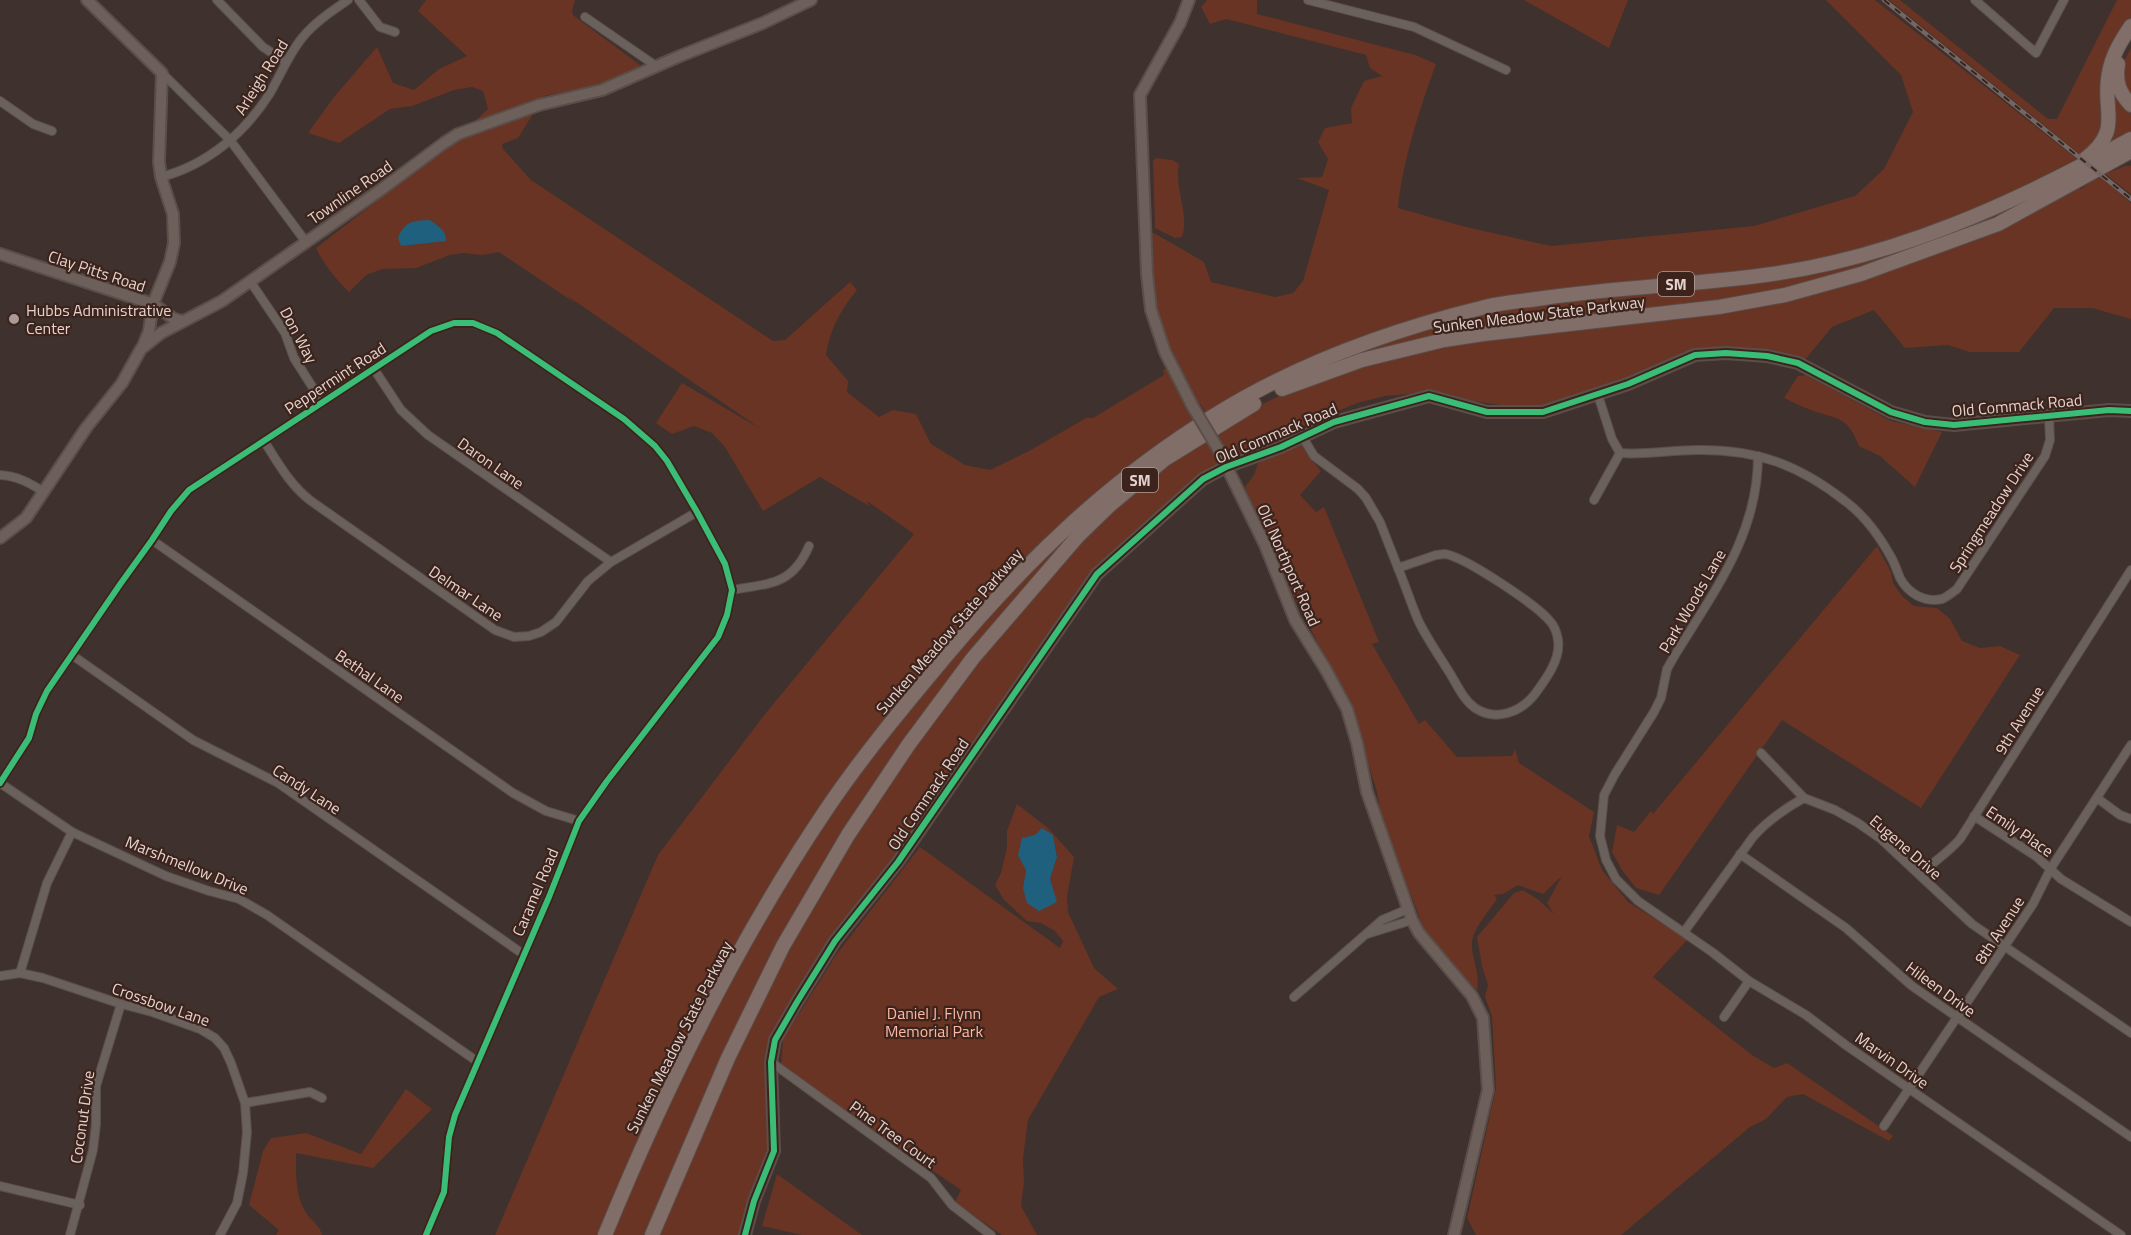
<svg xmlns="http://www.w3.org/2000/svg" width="2131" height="1235" viewBox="0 0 2131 1235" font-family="'Titillium Web',sans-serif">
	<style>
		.green { fill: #693423; fill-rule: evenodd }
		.water { fill: #1e607d }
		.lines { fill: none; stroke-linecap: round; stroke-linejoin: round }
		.street-casing { stroke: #5a4e4a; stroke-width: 10 }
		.secondary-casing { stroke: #5a4e4a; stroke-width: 14 }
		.highway-casing { stroke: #5a4e4a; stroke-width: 16 }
		.street { stroke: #6a605c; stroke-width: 8 }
		.secondary { stroke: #6d605b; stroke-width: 10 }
		.highway { stroke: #826e68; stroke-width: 14 }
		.rail-casing { stroke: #726764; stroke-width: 4.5 }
		.rail { stroke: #3c231b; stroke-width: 2; stroke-dasharray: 7; stroke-linecap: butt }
		.secondary-bridge-casing { stroke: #5a4e4a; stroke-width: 14; stroke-linecap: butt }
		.secondary-bridge { stroke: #6d605b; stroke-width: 10 }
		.cycleway-casing { stroke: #3c231b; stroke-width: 10 }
		.cycleway { stroke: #3abd76; stroke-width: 6 }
		.poi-dot { fill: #aa9a95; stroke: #3c231b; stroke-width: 2 }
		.labels { text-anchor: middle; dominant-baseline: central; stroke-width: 4.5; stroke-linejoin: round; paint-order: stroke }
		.shield { fill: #3c231b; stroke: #b19e98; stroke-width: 1.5 }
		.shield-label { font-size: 15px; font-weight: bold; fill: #e3d2cd }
		.street-label { font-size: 16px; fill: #e3d2cd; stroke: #3c231b }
		.poi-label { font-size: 16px; fill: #e3d2cd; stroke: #3c231b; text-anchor: start }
		.park-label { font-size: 16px; fill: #fbb8a3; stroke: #3c231b }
	</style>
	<rect width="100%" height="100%" fill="#3f312d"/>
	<g class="green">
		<path d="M 426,0 L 575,0 L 572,11 L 573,15 L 640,65 C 621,85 571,90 544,96 L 518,138 L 502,144 L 503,149 L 531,180 L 773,341 L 785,340 L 850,282 L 857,290 C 840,311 830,329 826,355 L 848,381 L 847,392 L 879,417 L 893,410 L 916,414 L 931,444 L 965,465 L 990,470 L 1029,451 L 1086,418 L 1093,418 L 1164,375 L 1163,370 L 1166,369 L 1174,378 L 1189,407 L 1187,409 L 1195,422 L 1061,525 L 810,826 L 600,1235 L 495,1235 L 658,855 L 765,714 L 914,534 L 867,501 L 869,506 L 820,477 L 763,511 L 725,447 L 712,433 L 694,426 L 672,434 L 656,423 L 682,383 L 761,429 L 566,295 L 575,303 L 499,252 L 482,255 L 463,253 L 450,255 L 416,268 L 382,269 L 366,275 L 349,292 C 336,279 324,265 316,248 L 448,146 L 488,109 L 483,91 L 472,87 L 454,90 L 412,106 L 390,109 L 339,143 L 308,133 L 334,97 L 377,47 L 393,83 L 414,90 L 439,69 L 467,56 L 418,11 Z"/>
		<path d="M 1207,0 L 1257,0 L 1257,14 L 1415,55 L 1436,64 C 1420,108 1402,163 1398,208 L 1462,226 L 1551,246 L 1754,226 L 1855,196 L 1884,169 L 1913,112 L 1901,75 L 1826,0 L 1875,0 L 2077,159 L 1992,202 L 1939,227 L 1813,263 L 1425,317 L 1229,401 L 1227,399 L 1206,413 L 1200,404 L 1198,405 C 1179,372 1159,331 1152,293 C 1149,273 1150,252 1149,232 L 1154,233 L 1204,262 L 1211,282 L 1275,297 L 1293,293 L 1303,281 L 1329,190 L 1297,178 L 1322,177 L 1328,159 L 1318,142 L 1325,128 L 1352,123 L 1351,108 L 1364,81 L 1382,76 L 1370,68 L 1366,55 L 1226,19 L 1210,24 L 1201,7 Z"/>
		<polygon points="1524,0 1628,0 1609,48"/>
		<polygon points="1889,0 1900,0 2048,119 2057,119 2117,0 2131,0 2131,22 2118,42 2107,128 2082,156"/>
		<path d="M 2131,48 L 2131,99 C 2118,85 2121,63 2131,48 Z"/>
		<polygon points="2118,57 2131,109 2131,131 2104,147"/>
		<path d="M 1156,158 L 1172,160 L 1179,164 C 1174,189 1190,215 1182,237 L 1175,238 L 1155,228 L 1153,161 Z"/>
		<polygon points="2125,166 2131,166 2131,194 2105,174"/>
		<polygon points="2099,176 2131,203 2131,319 2092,308 2054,308 2019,352 1970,352 1948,345 1905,348 1874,310 1832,327 1804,361 1758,350 1726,350 1686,354 1575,397 1542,406 1500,405 1420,393 1385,396 1357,403 1314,421 1234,459 1229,459 1215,429 1243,413 1305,384 1361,364 1434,346 1773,301 2078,188 2081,189"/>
		<polygon points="1945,233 1947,238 1812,283 1698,307 1636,314 1333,364 1330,360 1366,345 1503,308 1694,286"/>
		<path d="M 1806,375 L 1891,421 L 1942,432 L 1915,487 L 1880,456 L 1859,446 C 1847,415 1838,420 1811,410 C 1802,407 1793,402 1784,398 L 1798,376 Z"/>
		<polygon points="1204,437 1219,464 1099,568 902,850 819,960 769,1064 768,1147 744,1235 656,1235 736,1051 798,926 864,815 940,708 1078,541 1142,482"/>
		<path d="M 1301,441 L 1306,453 L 1321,471 L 1300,495 L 1316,512 L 1324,507 L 1379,642 L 1372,644 L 1419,724 L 1425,720 L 1457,757 L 1512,756 L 1515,749 L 1519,763 L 1594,812 L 1589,836 L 1602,870 L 1628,902 L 1688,939 L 1653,977 L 1752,1055 L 1774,1068 L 1787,1063 L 1893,1136 L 1889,1141 L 1803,1094 L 1787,1097 L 1766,1119 L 1750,1127 L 1621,1235 L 1476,1235 L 1467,1218 L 1496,1088 L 1492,1016 L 1485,997 L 1488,985 L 1482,966 L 1477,937 L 1514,893 L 1523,890 L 1539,900 L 1554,914 L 1547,903 L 1562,876 L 1543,894 L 1518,885 L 1503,894 L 1494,895 L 1497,899 C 1489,911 1477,924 1473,937 C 1468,952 1481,971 1477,990 L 1424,935 L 1418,913 L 1382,821 L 1377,792 L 1350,705 L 1293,595 L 1268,530 L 1249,498 L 1245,487 L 1254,475 L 1258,463 Z"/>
		<polygon points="1094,514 1035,575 994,624 840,840 647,1235 608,1235 634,1172 745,952 814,836 886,735 1033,565"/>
		<polygon points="1877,546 1891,572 1893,583 1902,596 1914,606 1937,608 1950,619 1962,641 1980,648 2000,646 2020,655 1921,808 1782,720 1659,895 1636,888 1622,870 1612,852 1617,825 1634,832 1651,811 1653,814"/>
		<path d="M 1017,804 L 1048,828 L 1074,857 L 1067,897 L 1068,912 L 1094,968 L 1118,989 L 1099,997 L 1028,1120 L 1023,1158 L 1024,1182 L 1021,1206 L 1037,1235 L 1002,1235 L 955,1202 L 961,1190 L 781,1067 L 783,1039 L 836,955 L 920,847 L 1060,948 L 1063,941 L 1055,931 L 1041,923 L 1027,921 L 1004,900 L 995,885 L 1001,873 L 1007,848 L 1007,831 ZM 1053,835 L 1057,857 L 1050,879 L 1023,888 L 1026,870 Z"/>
		<path d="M 406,1089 L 432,1109 L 373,1168 L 296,1153 C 296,1172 295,1193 305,1211 C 310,1220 320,1225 322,1235 L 276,1235 L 279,1230 L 249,1205 L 263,1151 L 271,1138 L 306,1133 L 361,1154 Z"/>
		<polygon points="777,1174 862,1235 802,1235 762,1226"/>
	</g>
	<g class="water">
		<path d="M 430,220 C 437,225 447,231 446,241 L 401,246 L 398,238 C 405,221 412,221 430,220 Z"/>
		<polygon points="1042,828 1053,835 1057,857 1050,879 1057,902 1039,911 1027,903 1023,888 1026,870 1018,855 1022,838 1035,835"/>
	</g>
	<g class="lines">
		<g class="street-casing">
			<g id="street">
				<polyline points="217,0 263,47 286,62"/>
				<polyline points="359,0 380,27 395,32"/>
				<polyline points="1308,0 1414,27 1506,70"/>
				<polyline points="1975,0 2036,53 2064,0"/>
				<polyline points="585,17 656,66"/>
				<polyline points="162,73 230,140 306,242"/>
				<polyline points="0,101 33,124 52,131"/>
				<path d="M 161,177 C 207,165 245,133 270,93 C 281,74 289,54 302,38 C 315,22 332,11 348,0"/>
				<polyline points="250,281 285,333 294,358 322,402"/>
				<polyline points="374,369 401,410 428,435 611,562"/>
				<path d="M 1598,395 L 1612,439 L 1620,453 C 1646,455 1671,450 1697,450 C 1757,449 1799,465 1845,501 C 1864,515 1880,537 1891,557 C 1895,564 1897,571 1900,578 C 1908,593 1924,603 1942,599 C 1947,597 1953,592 1957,589 L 2045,456 L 2050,440 L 2049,417"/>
				<polyline points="1302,436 1314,456 1358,489 1366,498 1380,522 1398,568"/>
				<path d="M 264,441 C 278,463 290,485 311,501 L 495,630 L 514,637 L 529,636 L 541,632 L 556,622 L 588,581 L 611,562 L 697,512"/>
				<path d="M 1758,456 C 1758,535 1714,591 1675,655 L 1667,669 L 1661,698 L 1654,712 L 1615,774 L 1604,795 L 1600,836 L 1606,860 L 1616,879 L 1638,901 L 1712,952 L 1749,981 L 1806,1015 L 1847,1046 L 2121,1235"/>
				<path d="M 0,475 C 17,476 30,483 44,492"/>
				<polyline points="1594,500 1620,453"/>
				<polyline points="152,540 513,793 546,811 579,821"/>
				<path d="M 1445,554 C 1465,557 1535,604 1549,620 C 1554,625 1557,633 1558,640 C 1561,659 1546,679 1535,694 C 1521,712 1496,722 1475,708 C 1464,700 1458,687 1451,675 C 1440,657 1427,639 1418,620 C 1411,603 1405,585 1398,568 L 1436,555 Z"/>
				<path d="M 732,590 C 769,583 792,586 809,546"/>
				<polyline points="72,655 193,740 278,783 523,954"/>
				<polyline points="1761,753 1804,798"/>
				<polyline points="0,783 29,738 36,714 47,691 121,583 152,540 171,511 189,490 431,331 454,323 473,323 497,333 624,419 655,446 667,461 697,512 725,564 732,590 727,615 718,637 607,781 579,821 549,897 455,1115 449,1137 444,1192 426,1235"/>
				<polyline points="0,783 72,832 166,876 209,891 239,899 267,915 478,1062"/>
				<polyline points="2097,798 2120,815 2131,819"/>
				<polyline points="1974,816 2037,857 2061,879 2131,922"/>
				<polyline points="1740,854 1846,928 1912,986 2131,1137"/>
				<path d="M 1920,875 C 1933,862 1948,853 1960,839 L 2131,570"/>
				<path d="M 1684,932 L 1753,837 C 1768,820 1784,809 1804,798 L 1835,810 L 1858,823 L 1881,839 L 1972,924 L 2131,1033"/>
				<polyline points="1367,934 1412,920"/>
				<polyline points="20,973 47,883 72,832"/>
				<polyline points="0,976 20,973 43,978 121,1004 152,1012 200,1029 215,1038 224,1048 231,1063 245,1103 247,1132 243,1173 237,1203 220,1235"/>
				<polyline points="1294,997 1382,920 1408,909"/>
				<polyline points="1724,1017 1749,981"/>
				<polyline points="771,1062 931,1178 952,1205 991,1235"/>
				<polyline points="245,1103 310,1092 322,1098"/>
				<polyline points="1884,1126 2033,904 2051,868 2131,745"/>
				<polyline points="0,1186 80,1205"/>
				<polyline points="70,1235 93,1150 96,1124 96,1086 121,1004"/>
			</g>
		</g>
		<g class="secondary-casing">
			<g id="secondary">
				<polyline points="87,0 162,73 159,162 161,177 173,214 174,243 170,262 153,304 149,331 143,346"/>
				<polyline points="1189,0 1180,23 1140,95 1147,274 1151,310 1165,352 1193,407"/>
				<polyline points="0,254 153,304 174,319 183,321"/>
				<polyline points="1217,447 1265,545 1295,620 1326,670 1347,709 1357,743 1367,792 1412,920 1419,933 1472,996 1483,1018 1488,1090 1454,1235"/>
				<polyline points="0,538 26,518 86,428 122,383 141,349 161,333 222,301 382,189 444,143 458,134 539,105 602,90 680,56 763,23 811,0"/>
				<polyline points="745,1235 754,1201 774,1151 771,1062 775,1040 797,1002 835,941 898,862 1097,574 1203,479 1226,467 1281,447 1334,422 1429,396 1487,412 1543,412 1628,384 1695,355 1726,353 1767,356 1798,363 1891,412 1925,422 1954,425 2109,410 2131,411"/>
			</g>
		</g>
		<g class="highway-casing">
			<g id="highway">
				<path d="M 2118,64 C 2115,81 2119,93 2131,105"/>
				<path d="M 2085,159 C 2124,129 2101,111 2109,73 C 2112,55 2121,41 2131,26"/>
				<polyline points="1282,389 1362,360 1444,340 1483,334 1719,307 1785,295 1861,274 1998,224 2131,151"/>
				<path d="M 605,1235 C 666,1086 738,940 828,807 C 864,754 905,705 946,656 C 1025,562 1109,480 1215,415 C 1297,364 1391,330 1485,307 C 1504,302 1525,301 1544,298 C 1618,287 1692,285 1765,275 C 1896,258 2017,202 2131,139"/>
				<polyline points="652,1235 728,1058 783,946 848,835 909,744 973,658 1078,536 1110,505 1165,459 1254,404"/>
			</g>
		</g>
		<use href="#street" class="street"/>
		<use href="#secondary" class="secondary"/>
		<use href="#highway" class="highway"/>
		<g class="rail-casing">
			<polyline id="rail" points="1884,0 2131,199"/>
		</g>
		<use href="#rail" class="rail"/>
		<g class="secondary-bridge-casing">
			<polyline id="secondary-bridge" points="1193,407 1217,447"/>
		</g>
		<use href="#secondary-bridge" class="secondary-bridge"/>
		<g class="cycleway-casing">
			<g id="cycleway">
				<polyline points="0,783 29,738 36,714 47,691 121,583 152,540 171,511 189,490 431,331 454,323 473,323 497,333 624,419 655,446 667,461 697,512 725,564 732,590 727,615 718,637 607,781 579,821 549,897 455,1115 449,1137 444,1192 426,1235"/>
				<polyline points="745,1235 754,1201 774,1151 771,1062 775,1040 797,1002 835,941 898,862 1097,574 1203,479 1226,467 1281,447 1334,422 1429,396 1487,412 1543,412 1628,384 1695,355 1726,353 1767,356 1798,363 1891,412 1925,422 1954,425 2109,410 2131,411"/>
			</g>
		</g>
		<use href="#cycleway" class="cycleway"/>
	</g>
	<circle class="poi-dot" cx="14" cy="319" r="6"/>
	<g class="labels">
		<g class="shield">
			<rect x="1658" y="272" width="36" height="24" rx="4.5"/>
			<rect x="1122" y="468" width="36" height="24" rx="4.5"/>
		</g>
		<g class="shield-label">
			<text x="1676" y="284">SM</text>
			<text x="1140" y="480">SM</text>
		</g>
		<g class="street-label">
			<text transform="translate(261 77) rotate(-58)">Arleigh Road</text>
			<text transform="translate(350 192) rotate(-35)">Townline Road</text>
			<text transform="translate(97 271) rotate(18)">Clay Pitts Road</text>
			<text transform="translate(1539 314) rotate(-7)">Sunken Meadow State Parkway</text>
			<text transform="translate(299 335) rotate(62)">Don Way</text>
			<text transform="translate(335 378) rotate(-33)">Peppermint Road</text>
			<text transform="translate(2017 405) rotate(-5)">Old Commack Road</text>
			<text transform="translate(1276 433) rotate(-23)">Old Commack Road</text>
			<text transform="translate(491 463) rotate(35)">Daron Lane</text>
			<text transform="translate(1991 512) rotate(-57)">Springmeadow Drive</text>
			<text transform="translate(1289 565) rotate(66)">Old Northport Road</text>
			<text transform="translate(466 593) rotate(34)">Delmar Lane</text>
			<text transform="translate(1692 601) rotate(-60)">Park Woods Lane</text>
			<text transform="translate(949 631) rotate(-49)">Sunken Meadow State Parkway</text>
			<text transform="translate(370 676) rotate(35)">Bethal Lane</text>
			<text transform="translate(2019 720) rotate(-58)">9th Avenue</text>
			<text transform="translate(307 789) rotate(33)">Candy Lane</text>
			<text transform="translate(928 794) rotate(-56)">Old Commack Road</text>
			<text transform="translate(2020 831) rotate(34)">Emily Place</text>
			<text transform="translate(1906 847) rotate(41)">Eugene Drive</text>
			<text transform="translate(187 865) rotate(22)">Marshmellow Drive</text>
			<text transform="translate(535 892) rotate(-67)">Caramel Road</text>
			<text transform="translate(1999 930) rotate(-57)">8th Avenue</text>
			<text transform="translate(1941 989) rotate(36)">Hileen Drive</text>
			<text transform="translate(161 1004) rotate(19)">Crossbow Lane</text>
			<text transform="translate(679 1037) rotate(-63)">Sunken Meadow State Parkway</text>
			<text transform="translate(1892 1060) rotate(35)">Marvin Drive</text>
			<text transform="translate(82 1117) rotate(-82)">Coconut Drive</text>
			<text transform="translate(893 1134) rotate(36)">Pine Tree Court</text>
		</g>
		<g class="poi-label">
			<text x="26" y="310">Hubbs Administrative<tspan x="26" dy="18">Center</tspan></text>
		</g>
		<g class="park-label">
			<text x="934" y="1013">Daniel J. Flynn<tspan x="934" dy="18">Memorial Park</tspan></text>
		</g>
	</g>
</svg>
